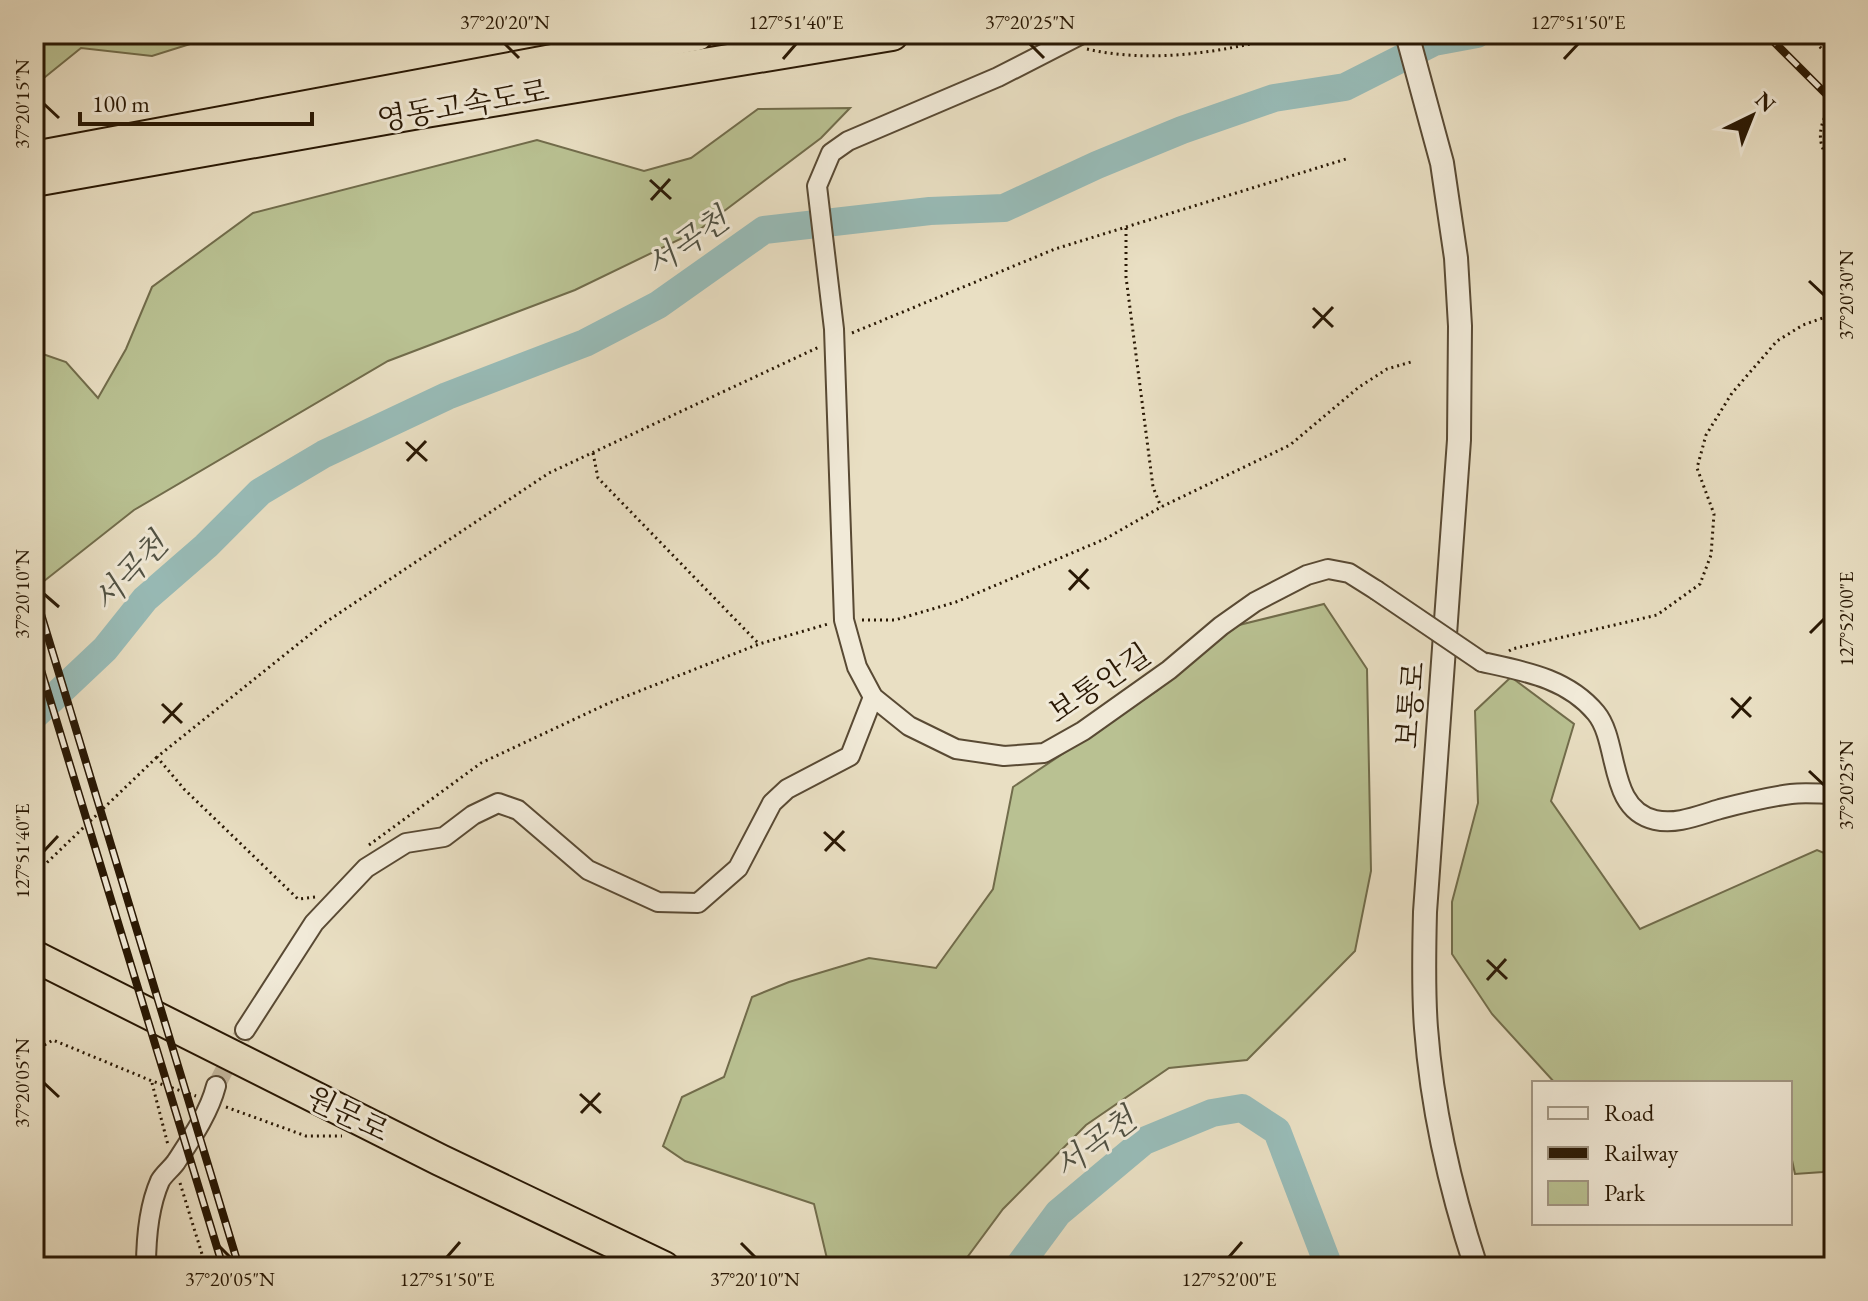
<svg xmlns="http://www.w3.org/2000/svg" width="1868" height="1301" viewBox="0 0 1868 1301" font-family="'EB Garamond','Noto Serif KR',serif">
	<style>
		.green { fill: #b9c192; stroke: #716c4b; stroke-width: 2 }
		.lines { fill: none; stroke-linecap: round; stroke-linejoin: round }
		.river { stroke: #98bcb8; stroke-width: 28 }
		.minor-tunnel { stroke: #c3b79d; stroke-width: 18; stroke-dasharray: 18 9; stroke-linecap: butt }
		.minor-casing { stroke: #594a34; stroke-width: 22 }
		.tertiary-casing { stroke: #594a34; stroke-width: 26 }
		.trunk-casing { stroke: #291804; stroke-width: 34 }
		.motorway-casing { stroke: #291804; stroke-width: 36 }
		.path { stroke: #291804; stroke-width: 3; stroke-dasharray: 2 4; stroke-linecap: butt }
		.minor { stroke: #f1ead8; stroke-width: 18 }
		.tertiary { stroke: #f1ead8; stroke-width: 22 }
		.trunk { stroke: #e9dfc3; stroke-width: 30 }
		.motorway { stroke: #e9dfc3; stroke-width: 32 }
		.rail-casing { stroke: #291804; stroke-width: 8 }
		.rail { stroke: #f1ead8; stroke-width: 5; stroke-dasharray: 15; stroke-linecap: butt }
		.minor-bridge-casing { stroke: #594a34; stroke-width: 22; stroke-linecap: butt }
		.minor-bridge { stroke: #f1ead8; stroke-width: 18 }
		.ticks { fill: none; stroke: #291804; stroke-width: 3 }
		.labels { text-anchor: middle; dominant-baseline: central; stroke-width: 6; stroke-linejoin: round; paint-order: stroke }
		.street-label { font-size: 30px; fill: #291804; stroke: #f1ead8 }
		.water-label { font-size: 32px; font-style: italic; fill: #505143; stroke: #f1ead8 }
		.neatline { fill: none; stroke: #291804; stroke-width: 3 }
		.ticks-label { font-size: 20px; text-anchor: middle; fill: #291804 }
	</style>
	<rect width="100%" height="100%" fill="#e9dfc3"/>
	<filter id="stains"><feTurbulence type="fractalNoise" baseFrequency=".0025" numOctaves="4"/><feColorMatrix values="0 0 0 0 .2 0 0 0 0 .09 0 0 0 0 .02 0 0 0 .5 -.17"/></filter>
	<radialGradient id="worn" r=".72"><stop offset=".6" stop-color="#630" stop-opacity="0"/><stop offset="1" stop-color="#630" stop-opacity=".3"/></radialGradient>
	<g class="green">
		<polygon points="34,34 222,34 152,56 81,48 34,86"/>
		<polygon points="850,108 821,138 699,230 575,290 388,361 134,510 34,589 34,351 66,362 98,398 126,349 152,287 253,213 537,140 644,171 691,158 758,109"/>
		<polygon points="1324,604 1367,669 1371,871 1355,951 1247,1060 1169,1068 1086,1125 1003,1209 960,1267 829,1267 814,1204 685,1161 663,1146 682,1097 724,1077 752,997 789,982 869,958 936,968 993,889 1013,787 1158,690 1231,627"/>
		<polygon points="1511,677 1574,724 1551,801 1640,929 1817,850 1834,857 1834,1155 1823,1172 1795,1174 1790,1151 1790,1083 1555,1083 1492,1014 1452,954 1452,902 1478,803 1475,711"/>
	</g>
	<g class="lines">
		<g class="river">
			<polyline points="34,716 105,649 145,599 206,546 260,492 324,454 447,396 585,343 658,305 764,230 930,211 1004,208 1097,165 1182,130 1274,98 1345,87 1434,42 1477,34"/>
			<polyline points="1018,1267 1058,1213 1144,1141 1212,1113 1242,1108 1277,1131 1329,1267"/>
		</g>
		<polyline class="minor-tunnel" points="216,1086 245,1030"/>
		<g class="minor-casing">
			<g id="minor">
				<polyline points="1082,34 998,77 848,141 831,153 817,186 834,329 844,620 857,667 873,697 909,726 956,749 1004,756 1044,753 1083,731 1169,670 1221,626 1255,602 1307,575 1328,569 1349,573 1376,590"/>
				<path d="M 1482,662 C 1523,671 1567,678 1596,713 C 1620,742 1607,809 1655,820 C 1677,825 1699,815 1720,809 C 1743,803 1768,797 1791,794 C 1805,792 1820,794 1834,794"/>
				<polyline points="245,1030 314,923 366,868 406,843 444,837 473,815 498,803 518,810 588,870 658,902 698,903 738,868 772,803 787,789 850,756 873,697"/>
				<path d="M 146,1267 C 146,1241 149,1206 160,1181 C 164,1174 171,1169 176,1162 C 191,1139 209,1113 216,1086"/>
			</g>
		</g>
		<g class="tertiary-casing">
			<path id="tertiary" d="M 1407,34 L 1442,163 L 1456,258 L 1460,326 L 1459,440 L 1425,912 C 1424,951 1423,989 1426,1028 C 1432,1108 1451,1191 1476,1267"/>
		</g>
		<g class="trunk-casing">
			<polyline id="trunk" points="34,956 440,1160 664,1267"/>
		</g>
		<g class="motorway-casing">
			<g id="motorway">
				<polyline points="34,158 697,34"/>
				<polyline points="34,180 419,112 892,34"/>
			</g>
		</g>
		<g class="path">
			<polyline points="1807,34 1834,61"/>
			<path d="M 1087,49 C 1152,64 1226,52 1289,34"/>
			<path d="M 1834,103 C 1819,120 1813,147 1834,162"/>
			<polyline points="1126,228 1126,277 1153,487 1161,507"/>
			<polyline points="852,333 1055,249 1346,159"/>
			<polyline points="593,453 598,478 759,644"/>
			<polyline points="862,620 895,620 956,602 1105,539 1161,507 1290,445 1359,387 1387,369 1411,362"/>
			<polyline points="1509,651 1512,649 1657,615 1700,584 1711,555 1714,514 1697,468 1706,435 1732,393 1777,341 1803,325 1834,314"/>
			<polyline points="369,845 481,763 609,703 759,644 828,624"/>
			<polyline points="34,875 157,757"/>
			<polyline points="315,897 298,899 184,789 157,757 323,624 549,473 819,347"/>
			<polyline points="34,1051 53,1040 152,1081 196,1096"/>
			<polyline points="152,1083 168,1145"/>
			<polyline points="226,1107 306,1136 342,1136"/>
			<polyline points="180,1183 206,1267"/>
		</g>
		<use href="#minor" class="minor"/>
		<use href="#tertiary" class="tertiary"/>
		<use href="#trunk" class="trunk"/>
		<use href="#motorway" class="motorway"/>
		<g class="rail-casing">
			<g id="rail">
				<polyline points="1766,34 1834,102"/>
				<polyline points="34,591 239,1267"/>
				<polyline points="34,647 223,1267"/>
			</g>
		</g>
		<use href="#rail" class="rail"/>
		<g class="minor-bridge-casing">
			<polyline id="minor-bridge" points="1376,590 1482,662"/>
		</g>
		<use href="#minor-bridge" class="minor-bridge"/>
	</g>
	<path class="ticks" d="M 505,44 L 519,58M 1030,44 L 1044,58M 783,59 L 796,44M 1564,59 L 1578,44M 44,104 L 59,118M 650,180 L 671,199M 651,200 L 670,179M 1809,281 L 1824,295M 1313,308 L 1333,327M 1313,328 L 1333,307M 406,442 L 427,461M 407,461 L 426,441M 1069,570 L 1089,589M 1069,590 L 1088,569M 44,594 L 59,607M 1810,633 L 1824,619M 1731,698 L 1751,717M 162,704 L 182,723M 1732,718 L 1751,697M 163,723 L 182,703M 1809,771 L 1824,785M 824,832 L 845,851M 44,851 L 58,836M 825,851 L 844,831M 1487,960 L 1507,979M 1487,980 L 1506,959M 44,1083 L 59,1097M 580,1094 L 601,1113M 581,1113 L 600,1093M 216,1243 L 230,1257M 741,1243 L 755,1257M 447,1257 L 460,1242M 1229,1257 L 1242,1242"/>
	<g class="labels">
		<g class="street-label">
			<text transform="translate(463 105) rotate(-10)">영동고속도로</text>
			<text transform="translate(1099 683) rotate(-34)">보통안길</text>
			<text transform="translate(1410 705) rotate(-85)">보통로</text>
			<text transform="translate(348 1114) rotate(26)">원문로</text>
		</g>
		<g class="water-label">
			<text transform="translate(687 242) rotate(-35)">서곡천</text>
			<text transform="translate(130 572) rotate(-47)">서곡천</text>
			<text transform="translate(1095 1143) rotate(-37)">서곡천</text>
		</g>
	</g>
	<rect width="1868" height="1301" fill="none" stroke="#e9dfc3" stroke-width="88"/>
	<rect x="1532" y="1081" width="260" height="144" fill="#f1ead8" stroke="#a19683" stroke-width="2"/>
	<rect x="1548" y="1107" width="40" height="12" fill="#f1ead8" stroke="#a19683" stroke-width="2"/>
	<text x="1604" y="1121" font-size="24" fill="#291804">Road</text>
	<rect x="1548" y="1147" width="40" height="12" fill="#291804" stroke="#a19683" stroke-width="2"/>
	<text x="1604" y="1161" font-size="24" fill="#291804">Railway</text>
	<rect x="1548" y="1181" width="40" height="24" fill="#b9c192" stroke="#a19683" stroke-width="2"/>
	<text x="1604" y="1201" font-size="24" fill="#291804">Park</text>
	<g transform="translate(1752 116) rotate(43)" stroke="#f1ead8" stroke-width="6" paint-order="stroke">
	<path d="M0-6L14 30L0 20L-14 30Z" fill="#291804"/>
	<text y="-12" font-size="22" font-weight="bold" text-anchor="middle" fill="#291804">N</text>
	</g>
	<path d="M80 112v12h232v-12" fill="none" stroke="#291804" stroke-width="4"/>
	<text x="92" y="112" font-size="24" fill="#291804" stroke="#f1ead8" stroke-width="6" paint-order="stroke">100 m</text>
	<rect x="44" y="44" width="1780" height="1213" class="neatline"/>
	<g class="ticks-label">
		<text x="505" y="29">37°20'20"N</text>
		<text x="796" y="29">127°51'40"E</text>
		<text x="1030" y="29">37°20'25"N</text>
		<text x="1578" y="29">127°51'50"E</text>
		<text transform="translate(22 104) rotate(-90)" y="7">37°20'15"N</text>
		<text transform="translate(1846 295) rotate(-90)" y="7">37°20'30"N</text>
		<text transform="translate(22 594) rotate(-90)" y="7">37°20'10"N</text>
		<text transform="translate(1846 619) rotate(-90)" y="7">127°52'00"E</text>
		<text transform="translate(1846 785) rotate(-90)" y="7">37°20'25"N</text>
		<text transform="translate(22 851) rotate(-90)" y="7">127°51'40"E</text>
		<text transform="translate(22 1083) rotate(-90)" y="7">37°20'05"N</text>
		<text x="230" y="1286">37°20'05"N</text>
		<text x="447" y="1286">127°51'50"E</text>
		<text x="755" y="1286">37°20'10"N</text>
		<text x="1229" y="1286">127°52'00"E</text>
	</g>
	<rect width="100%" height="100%" filter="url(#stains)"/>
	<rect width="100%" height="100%" fill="url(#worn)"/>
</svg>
